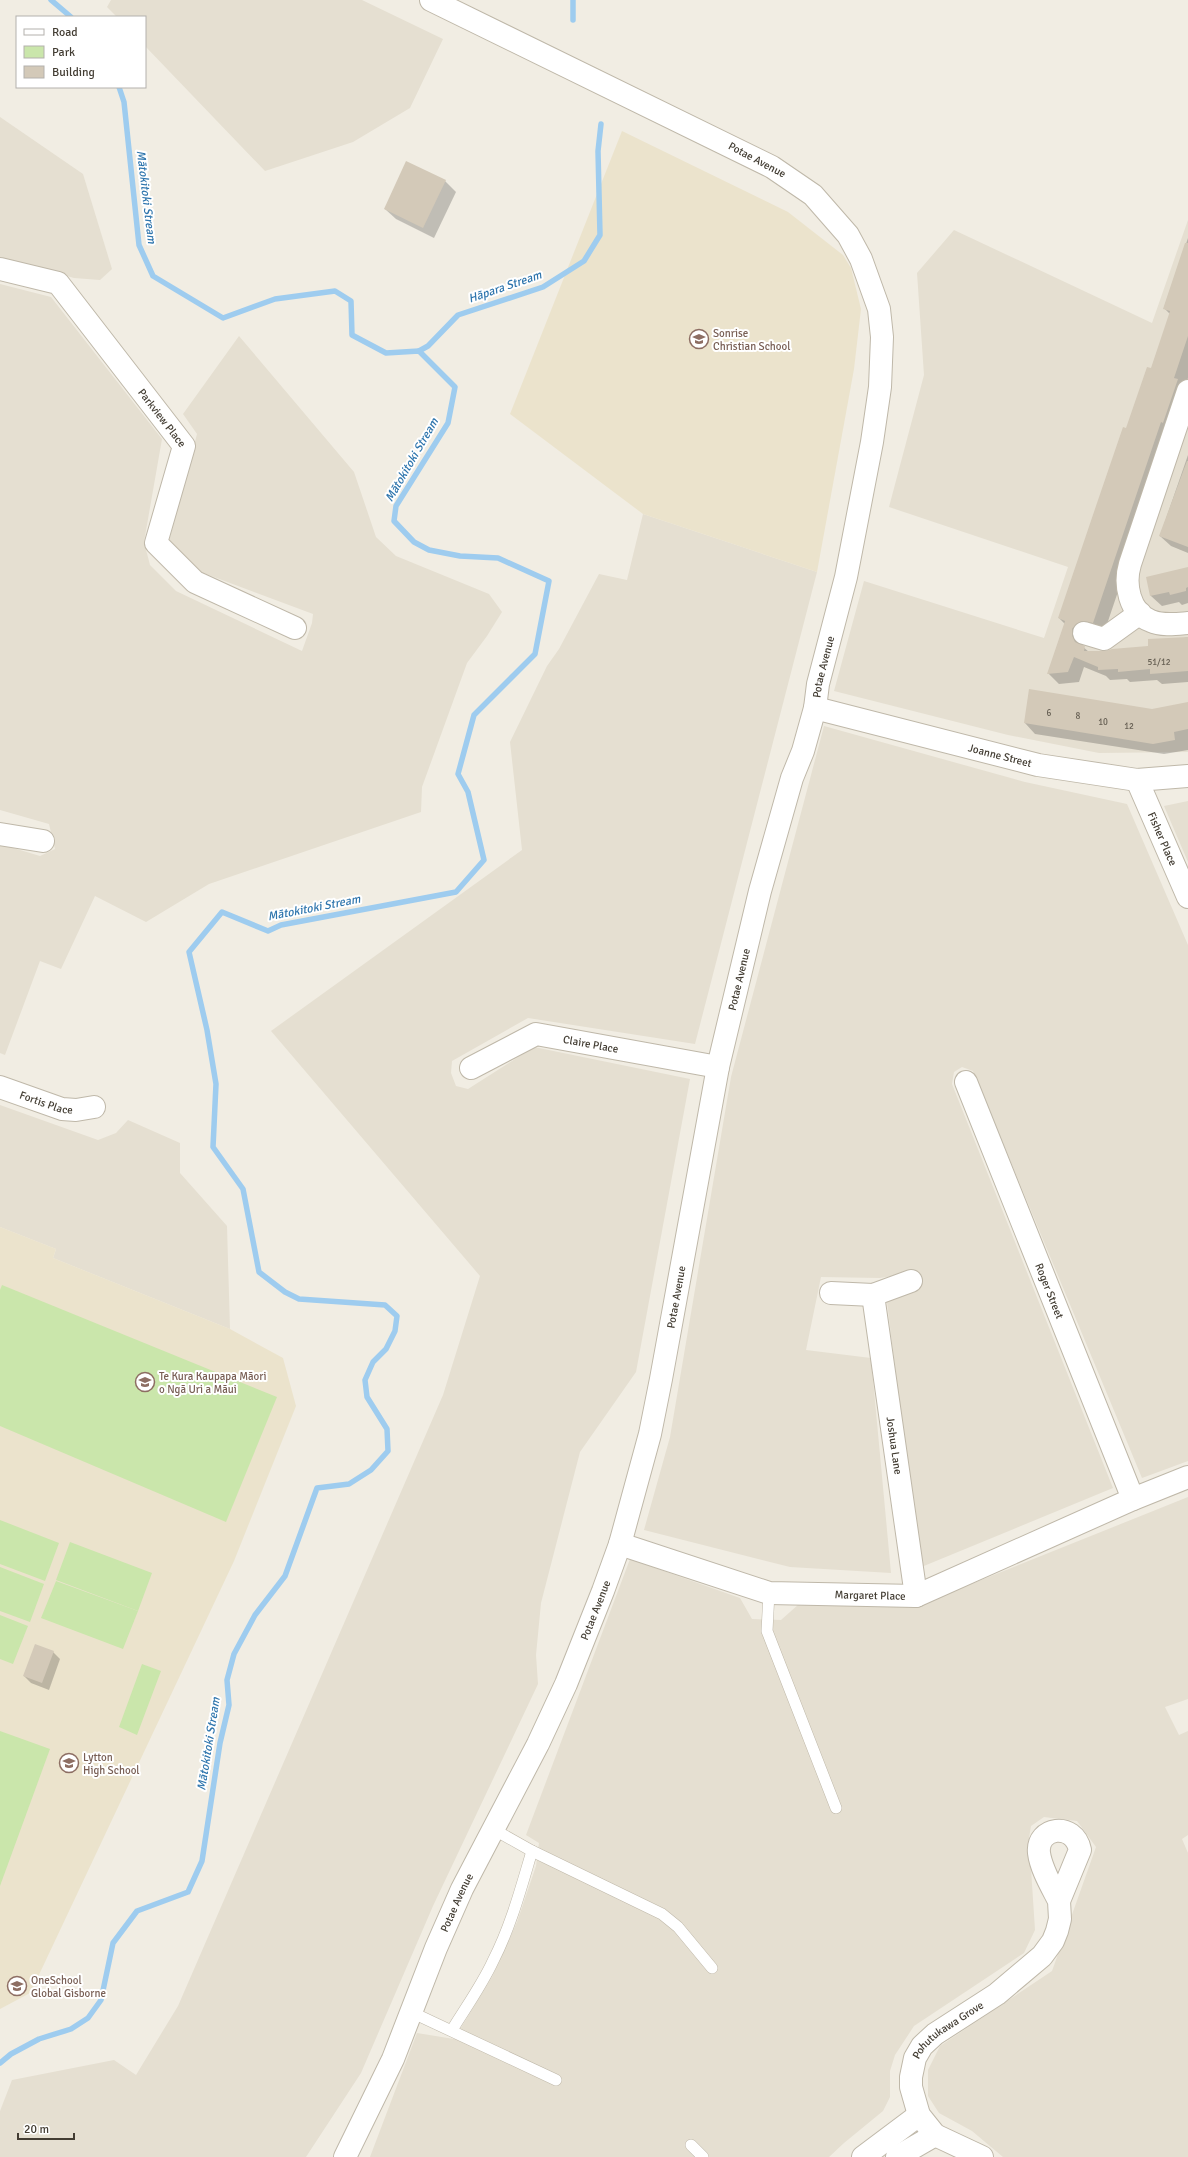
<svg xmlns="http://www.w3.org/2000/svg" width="1188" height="2157" viewBox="0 0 1188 2157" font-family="Signika,sans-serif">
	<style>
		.residential { fill: #e5dfd1 }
		.education { fill: #ebe3cc }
		.green { fill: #cae6ab }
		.shadow { fill: #0003 }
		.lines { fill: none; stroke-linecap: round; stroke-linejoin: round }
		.stream { stroke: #9eccef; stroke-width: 5.5 }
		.building { fill: #d3c9b8 }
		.service-casing { stroke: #bfb8a9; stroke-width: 12 }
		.minor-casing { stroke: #bfb8a9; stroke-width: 24 }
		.service { stroke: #fff; stroke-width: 11 }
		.minor { stroke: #fff; stroke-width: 22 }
		.labels { text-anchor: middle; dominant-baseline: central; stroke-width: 4; stroke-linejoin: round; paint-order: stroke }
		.number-label { font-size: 9px; fill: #676054 }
		.street-label { font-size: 11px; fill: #433d33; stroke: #fff }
		.education-label { font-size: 11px; fill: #785e54; stroke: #fff; text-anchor: start }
		.water-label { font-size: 12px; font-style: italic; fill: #2e75ad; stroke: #fff }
	</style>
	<rect width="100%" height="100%" fill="#f1ede3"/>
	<g class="residential">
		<polygon points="111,0 362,0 443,39 410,108 353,142 265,171 145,46 145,17 117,17 107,7"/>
		<polygon points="0,117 83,174 112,269 100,280 74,278 0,257"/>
		<polygon points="1188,220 1188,752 1099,753 1008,735 834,691 864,581 1044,638 1068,567 889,507 924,375 917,273 954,230 1152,323"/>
		<polygon points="0,284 51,297 162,439 144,542 150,565 176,591 302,651 312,623 313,614 198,571 169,541 197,434 183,414 239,336 354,472 376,537 396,556 489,594 502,612 487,636 467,663 422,787 421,812 209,884 146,922 95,896 61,969 40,961 5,1055 0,1053 0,844 40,856 55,849 49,824 0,810"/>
		<polygon points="643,514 817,572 695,1044 528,1018 452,1061 451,1073 456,1086 468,1089 534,1047 690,1079 636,1372 580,1452 541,1603 536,1655 538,1684 433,1906 361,2073 306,2157 0,2157 0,2111 12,2080 114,2060 136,2075 178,2006 443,1395 480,1276 271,1031 522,850 510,742 547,666 559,649 599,574 627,580"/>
		<polygon points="824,726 1025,782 1127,804 1188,945 1188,1461 1142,1478 973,1071 962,1067 954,1072 952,1084 1113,1488 919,1568 887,1302 919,1288 914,1272 880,1278 821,1277 806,1350 871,1358 891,1573 790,1567 644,1530 670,1437 731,1077"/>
		<polygon points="1188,801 1188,862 1164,806"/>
		<polygon points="0,1105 98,1140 116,1133 128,1120 180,1143 180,1173 227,1226 230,1329 53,1258 56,1249 0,1227"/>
		<polygon points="1188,1497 1188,1699 1165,1707 1179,1735 1188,1731 1188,1835 1182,1839 1188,1853 1188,2157 1003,2157 972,2131 939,2113 928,2096 928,2070 940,2046 1052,1971 1096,1847 1077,1821 1044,1817 1031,1826 1029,1838 1035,1930 1024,1953 914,2026 895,2055 890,2071 890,2097 883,2111 844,2143 829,2157 370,2157 417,2033 454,2039 492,1977 517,1922 536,1866 539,1843 526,1835 630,1559 740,1598 752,1619 781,1620 799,1604 914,1607"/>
	</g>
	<g class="education">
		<polygon points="622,131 788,212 843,255 851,268 861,309 854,369 817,572 643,514 510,414"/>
		<polygon points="0,1227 56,1249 53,1258 230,1329 283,1358 296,1406 234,1561 37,1979 30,1993 0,2009"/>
	</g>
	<g class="green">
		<polygon points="2,1285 277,1397 226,1522 0,1426 0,1290"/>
		<polygon points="0,1520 59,1543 45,1581 0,1564"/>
		<polygon points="70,1542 152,1573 138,1611 56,1580"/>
		<polygon points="0,1567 44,1584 30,1622 0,1611"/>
		<polygon points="56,1581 138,1611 123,1649 41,1618"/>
		<polygon points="0,1615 28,1626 13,1664 0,1659"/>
		<polygon points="142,1664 161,1671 137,1735 119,1727"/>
		<polygon points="0,1731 50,1749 0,1886"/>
	</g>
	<g class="shadow">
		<polygon points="445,181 456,192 434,238 396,219 385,209"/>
		<polygon points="1188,238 1188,378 1172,432 1104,633 1083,640 1082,646 1089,652 1106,652 1149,647 1188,637 1188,682 1162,684 1157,680 1130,682 1127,679 1110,680 1106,676 1084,667 1079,682 1059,684 1048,673 1065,624 1059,618 1127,429 1151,370 1170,314 1164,308"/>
		<polygon points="1188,455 1188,553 1171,546 1160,536"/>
		<polygon points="1188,568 1188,603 1182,605 1179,602 1162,606 1151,596 1147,578"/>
		<polygon points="1188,703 1188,750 1164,754 1035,734 1025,723 1152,710"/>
		<polygon points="53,1652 60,1659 49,1690 31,1683 24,1676"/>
	</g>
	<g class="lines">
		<g class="stream">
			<polyline points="51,0 71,17"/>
			<polyline points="573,20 573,0"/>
			<polyline points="419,351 428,346 458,315 543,287 584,261 600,235 598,151 601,124"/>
			<polyline points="0,2063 11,2054 39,2039 71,2029 88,2018 101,2000 113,1943 137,1911 188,1892 202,1861 220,1743 229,1705 227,1680 234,1654 255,1615 285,1576 317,1488 349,1484 371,1470 388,1451 387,1429 367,1397 365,1380 373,1362 386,1349 395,1331 397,1316 385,1305 299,1299 285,1292 259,1272 243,1189 213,1147 216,1084 207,1030 189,952 222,912 268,931 281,925 456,892 484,860 468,792 458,774 474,715 535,654 549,581 498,558 460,556 429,550 414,542 394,521 396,506 448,423 455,387 419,351 386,353 352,335 351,301 335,291 275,299 223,318 153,276 139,245 124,102 119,87"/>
		</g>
	</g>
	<g class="building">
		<polygon points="406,161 446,180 423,228 384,209"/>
		<polygon points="1185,243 1188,243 1188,336 1174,378 1178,379 1163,423 1161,422 1093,623 1082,621 1076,624 1072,629 1072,635 1075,642 1085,646 1084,651 1106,651 1112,649 1148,646 1148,639 1188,637 1188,671 1150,674 1150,669 1118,672 1118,669 1098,670 1098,667 1074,657 1068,672 1047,674 1065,621 1058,618 1097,503 1123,427 1126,428 1147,367 1151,368 1170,311 1163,309"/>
		<polygon points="1187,461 1188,461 1188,547 1159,536"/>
		<polygon points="1188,567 1188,587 1186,588 1186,591 1170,595 1169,592 1150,596 1146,577"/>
		<polygon points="1029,689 1152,709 1188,702 1188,729 1174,732 1175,740 1153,744 1024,723"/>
		<polygon points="35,1644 54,1651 42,1683 23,1676"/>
	</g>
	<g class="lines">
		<g class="service-casing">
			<g id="service">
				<polyline points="769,1593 767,1631 836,1808"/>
				<polyline points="493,1829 532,1851 662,1914 678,1927 712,1968"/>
				<polyline points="411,2012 556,2080"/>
				<path d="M 452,2030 C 466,2007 482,1985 493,1961 C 511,1926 521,1888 532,1851"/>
				<polyline points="691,2145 703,2157"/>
			</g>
		</g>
		<g class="minor-casing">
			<g id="minor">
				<path id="s1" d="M 0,269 L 58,283 L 184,446 L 156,543 L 195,582 L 295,628"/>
				<path d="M 1188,391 L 1130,564 C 1124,584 1129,613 1151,621 C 1162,626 1176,624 1188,623"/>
				<polyline points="1084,633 1104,639 1140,613"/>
				<path id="s2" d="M 815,708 L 1038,765 L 1137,780 L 1188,776"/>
				<path id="s3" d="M 1137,780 L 1188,897"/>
				<polyline points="0,834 43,841"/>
				<path id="s4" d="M 471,1068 L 536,1034 L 718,1067"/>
				<path id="s5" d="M 966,1082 L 1133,1499"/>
				<path id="s6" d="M 0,1087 L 62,1109 L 76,1110 L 94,1107"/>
				<polyline points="831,1293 873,1295 911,1281"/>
				<path id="s7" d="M 873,1295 L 916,1596"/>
				<path id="s8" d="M 620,1544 L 769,1593 L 916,1596 L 1133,1499 L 1188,1477"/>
				<path id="s9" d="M 345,2157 L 393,2059 L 436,1948 L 462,1889 L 538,1744 L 566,1684 L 603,1591 L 620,1544 L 650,1434 L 661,1379 L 718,1067 L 760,891 L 792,778 L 803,751 L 815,708 L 818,684 L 846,577 L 872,442 L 880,387 L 882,337 L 879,309 L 861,259 L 848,235 L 813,195 L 772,167 L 431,0"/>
				<polyline points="863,2157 919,2115"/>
				<polyline points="897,2157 935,2135"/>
				<path id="s10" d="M 982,2157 L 935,2135 L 919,2115 L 911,2087 L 911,2077 L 915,2058 L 922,2046 L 935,2034 L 997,1994 L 1042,1956 L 1053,1941 L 1057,1931 L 1060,1919 L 1059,1901 L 1080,1850 C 1074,1821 1036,1827 1039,1853 C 1041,1869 1052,1887 1059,1901"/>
			</g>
		</g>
		<use href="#service" class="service"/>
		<use href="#minor" class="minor"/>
	</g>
	<defs>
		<g id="school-ring" transform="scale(1)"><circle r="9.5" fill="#fff" stroke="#8d6e63" stroke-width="1.5"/><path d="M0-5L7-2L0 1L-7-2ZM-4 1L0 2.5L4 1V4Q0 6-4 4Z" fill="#8d6e63"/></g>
	</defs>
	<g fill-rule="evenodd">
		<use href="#school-ring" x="699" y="339"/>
		<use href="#school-ring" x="145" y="1382"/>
		<use href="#school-ring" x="69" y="1763"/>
		<use href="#school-ring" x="17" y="1986"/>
	</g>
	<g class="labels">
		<g class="number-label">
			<text x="1159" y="662">51/12</text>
			<text x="1049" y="713">6</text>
			<text x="1078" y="716">8</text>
			<text x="1103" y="722">10</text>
			<text x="1129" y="726">12</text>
		</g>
		<g class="street-label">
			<text transform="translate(757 160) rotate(28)">Potae Avenue</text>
			<text stroke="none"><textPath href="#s1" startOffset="230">Parkview Place</textPath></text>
			<text stroke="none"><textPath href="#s9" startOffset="1574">Potae Avenue</textPath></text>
			<text stroke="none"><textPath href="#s2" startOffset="191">Joanne Street</textPath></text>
			<text stroke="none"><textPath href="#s3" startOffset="64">Fisher Place</textPath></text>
			<text stroke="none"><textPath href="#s9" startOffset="1250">Potae Avenue</textPath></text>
			<text stroke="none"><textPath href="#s4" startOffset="129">Claire Place</textPath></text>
			<text stroke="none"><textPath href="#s6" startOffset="49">Fortis Place</textPath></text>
			<text stroke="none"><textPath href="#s5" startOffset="225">Roger Street</textPath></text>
			<text stroke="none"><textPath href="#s9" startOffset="926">Potae Avenue</textPath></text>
			<text stroke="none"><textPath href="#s7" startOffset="152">Joshua Lane</textPath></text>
			<text stroke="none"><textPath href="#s8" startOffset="258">Margaret Place</textPath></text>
			<text stroke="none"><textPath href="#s9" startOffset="602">Potae Avenue</textPath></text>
			<text stroke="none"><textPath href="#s9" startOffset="278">Potae Avenue</textPath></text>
			<text stroke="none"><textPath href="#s10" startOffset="180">Pohutukawa Grove</textPath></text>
		</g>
		<g class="education-label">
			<text x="713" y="333">Sonrise<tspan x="713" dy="13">Christian School</tspan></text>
			<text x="159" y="1376">Te Kura Kaupapa Māori<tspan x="159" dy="13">o Ngā Uri a Māui</tspan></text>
			<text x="83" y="1757">Lytton<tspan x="83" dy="13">High School</tspan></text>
			<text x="31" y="1980">OneSchool<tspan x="31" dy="13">Global Gisborne</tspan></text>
		</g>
		<g class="water-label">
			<text transform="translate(146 197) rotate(83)">Mātokitoki Stream</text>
			<text transform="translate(505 287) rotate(-19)">Hāpara Stream</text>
			<text transform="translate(412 460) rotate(-60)">Mātokitoki Stream</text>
			<text transform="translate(314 908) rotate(-11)">Mātokitoki Stream</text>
			<text transform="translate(209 1744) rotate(-81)">Mātokitoki Stream</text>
		</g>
	</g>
	<rect x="16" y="16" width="130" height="72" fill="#ffffff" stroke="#b4b1ad"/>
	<rect x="24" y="29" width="20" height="6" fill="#ffffff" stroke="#b4b1ad"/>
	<text x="52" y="36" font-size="12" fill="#433d33">Road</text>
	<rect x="24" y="46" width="20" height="12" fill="#cae6ab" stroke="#b4b1ad"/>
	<text x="52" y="56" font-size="12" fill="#433d33">Park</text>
	<rect x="24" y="66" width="20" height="12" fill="#d3c9b8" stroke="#b4b1ad"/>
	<text x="52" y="76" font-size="12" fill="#433d33">Building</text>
	<path d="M18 2133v6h56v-6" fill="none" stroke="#433d33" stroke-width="2"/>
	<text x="24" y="2133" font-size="12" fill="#433d33" stroke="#ffffff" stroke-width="3" paint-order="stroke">20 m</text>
</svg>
